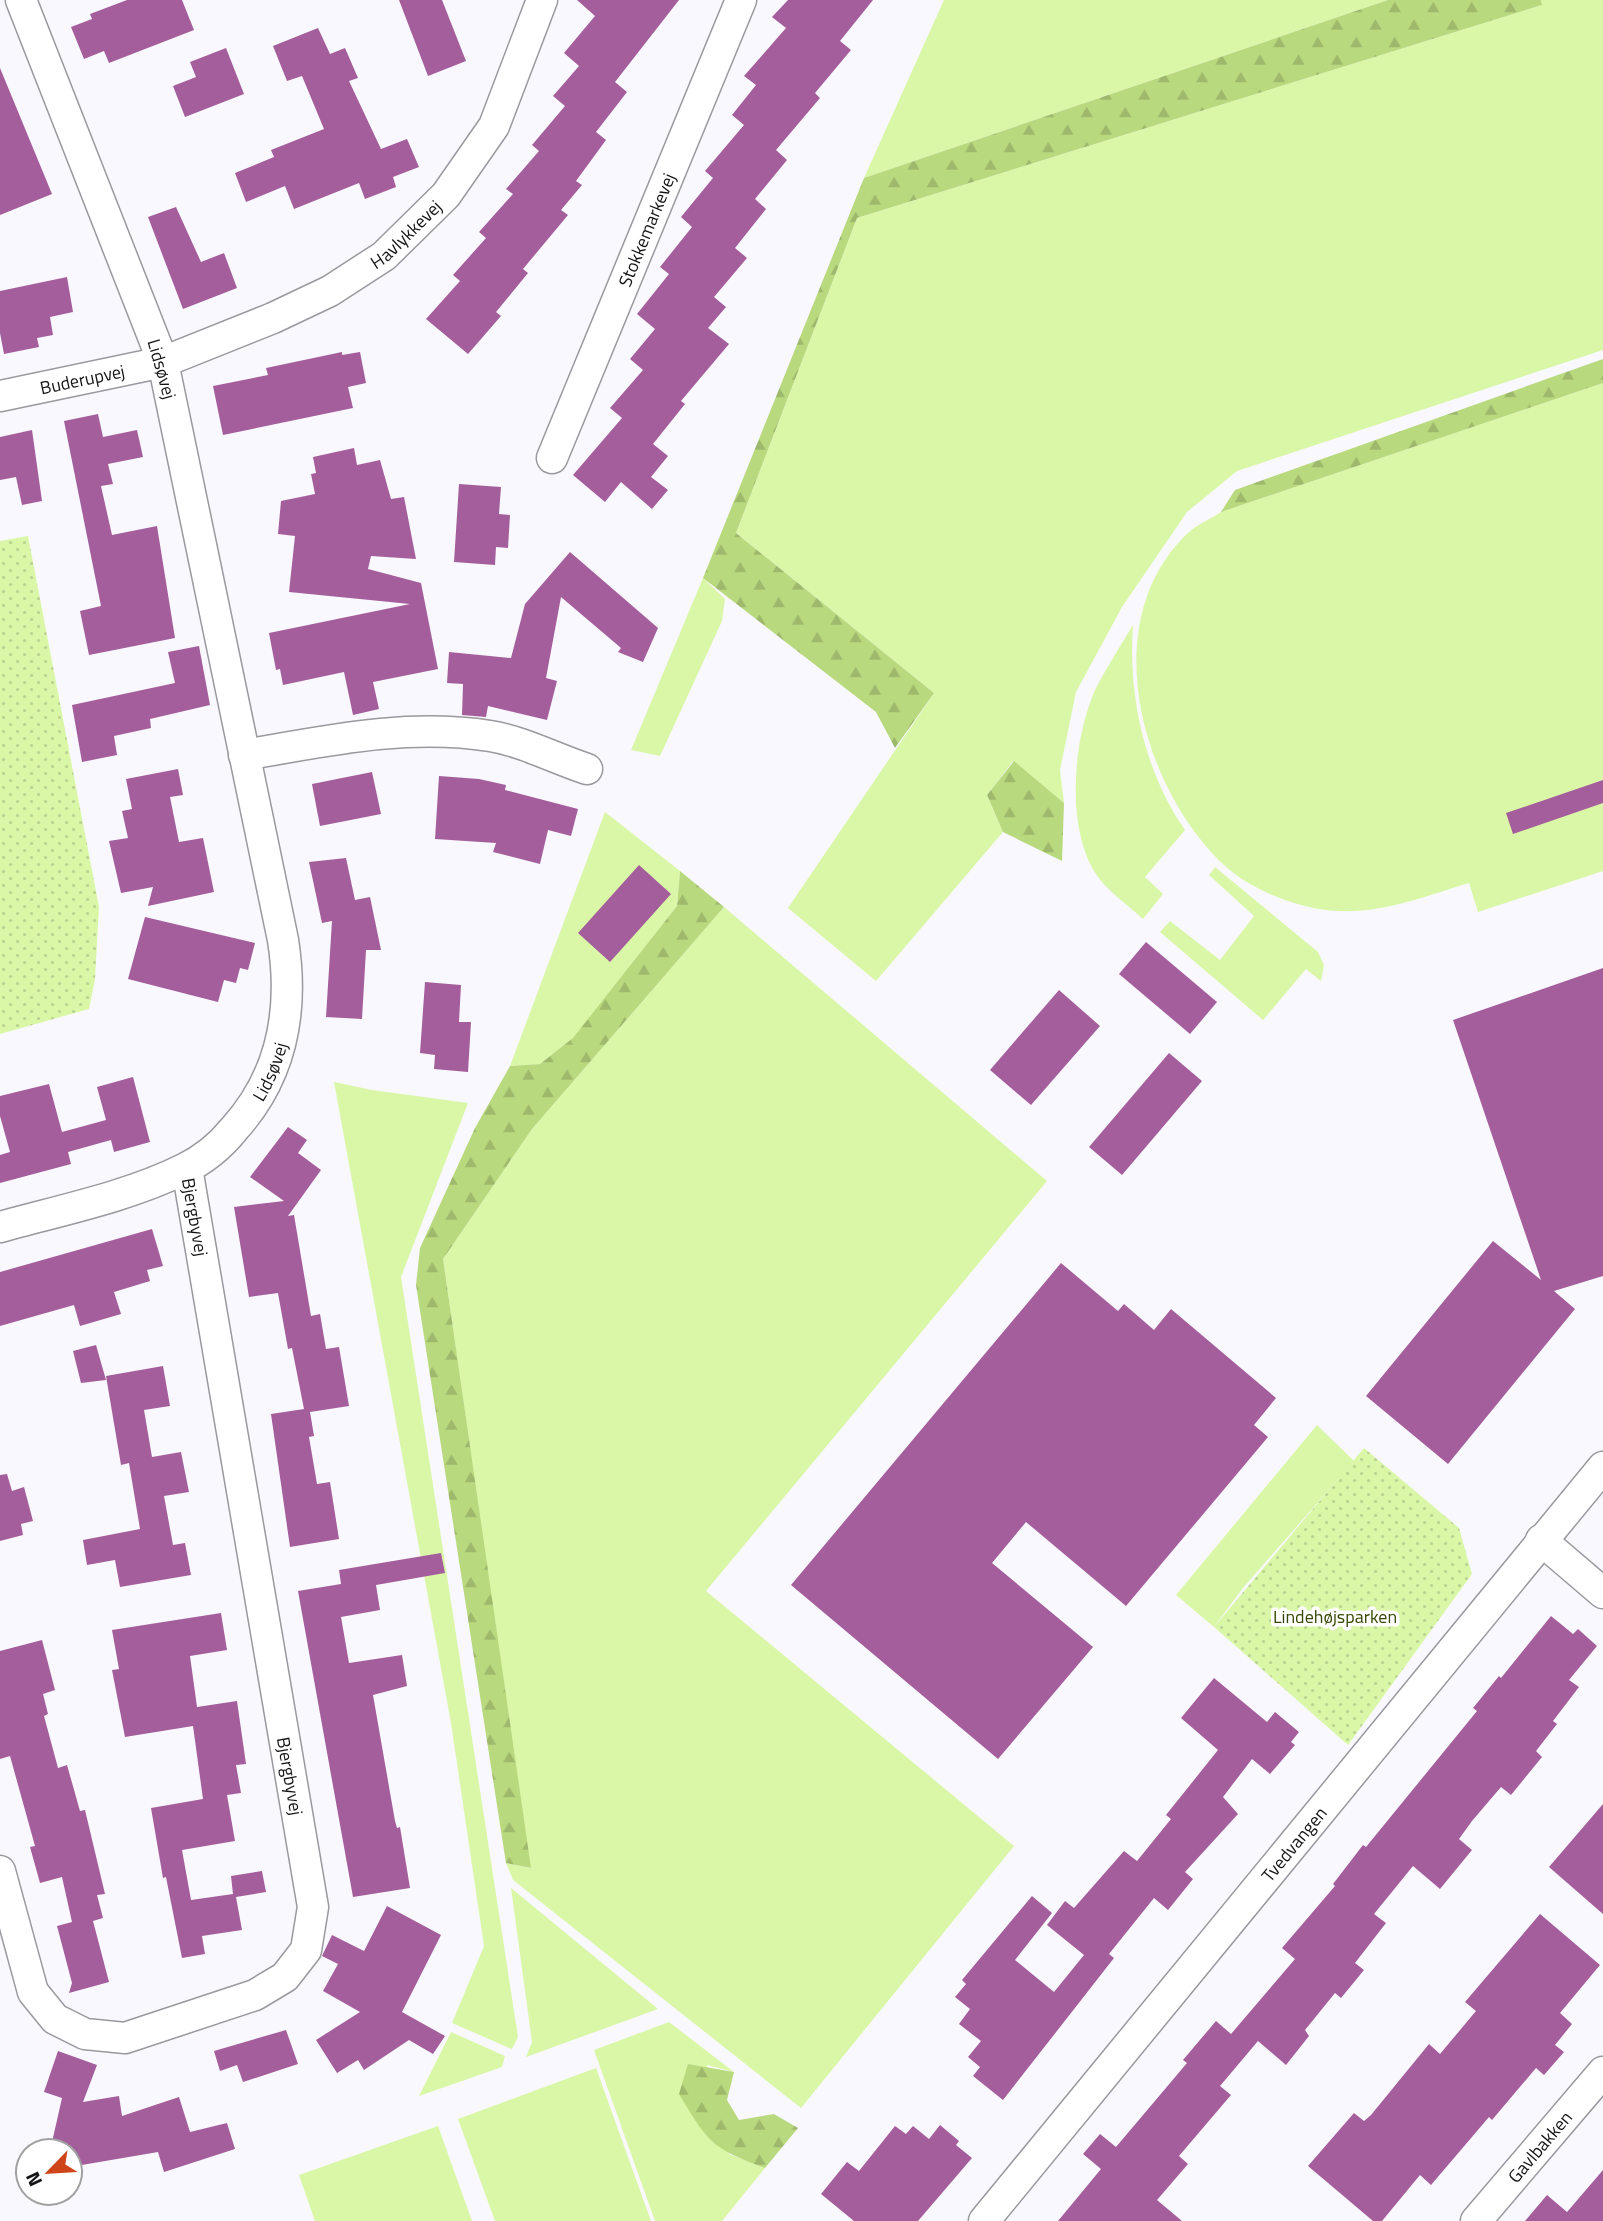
<svg xmlns="http://www.w3.org/2000/svg" width="1603" height="2221" viewBox="0 0 1603 2221" font-family="'Titillium Web',sans-serif">
	<style>
		.grass { fill: #daf7a8 }
		.forest { fill: url(#forest-firs) }
		.park { fill: url(#park-dots) }
		.building { fill: #a55e9c }
		.lines { fill: none; stroke-linecap: round; stroke-linejoin: round }
		.minor-casing { stroke: #99999e; stroke-width: 33 }
		.minor { stroke: #fff; stroke-width: 30 }
		.labels { text-anchor: middle; dominant-baseline: central; stroke-width: 7; stroke-linejoin: round; paint-order: stroke }
		.street-label { font-size: 18px; fill: #141416; stroke: #fff }
		.park-label { font-size: 18px; fill: #344701; stroke: #fff }
	</style>
	<defs>
		<pattern id="forest-firs" width="22" height="20" patternUnits="userSpaceOnUse" patternTransform="scale(1.75)"><rect width="22" height="20" fill="#b9d97e"/><path d="M5 1l3.5 6h-7zM16 11l3.5 6h-7z" fill="#9eb96c"/></pattern>
		<pattern id="park-dots" width="8" height="8" patternUnits="userSpaceOnUse" patternTransform="scale(1.75)"><rect width="8" height="8" fill="#daf7a8"/><path d="M2 2h.1M6 6h.1" fill="none" stroke="#bad390" stroke-width="1.8" stroke-linecap="round"/></pattern>
	</defs>
	<rect width="100%" height="100%" fill="#f8f8fe"/>
	<g class="grass">
		<polygon points="944,0 1388,0 864,178"/>
		<polygon points="1541,0 1603,0 1603,350 1237,471 1187,512 1122,607 1076,692 1060,770 1064,803 1013,761 987,795 1003,832 876,981 788,908 934,693 736,533 857,218 1542,5"/>
		<path d="M 1603,383 L 1603,871 L 1478,912 L 1469,883 C 1419,898 1372,918 1319,909 C 1288,904 1247,887 1224,865 C 1141,787 1094,620 1189,532 C 1198,524 1211,519 1221,512 Z"/>
		<polygon points="703,578 725,599 722,621 660,756 631,750"/>
		<path d="M 1133,625 C 1128,696 1144,771 1185,830 L 1145,877 L 1163,894 L 1143,919 C 1128,905 1107,891 1096,874 C 1065,827 1073,735 1097,686 C 1108,665 1121,645 1133,625 Z"/>
		<polygon points="605,812 680,871 677,906 573,1039 540,1064 510,1066"/>
		<polygon points="1215,867 1318,952 1324,965 1321,981 1306,969 1263,1020 1160,932 1170,921 1220,960 1254,916 1209,875"/>
		<polygon points="724,907 1047,1181 706,1591 1014,1846 801,2108 513,1880 506,1863 530,1868 443,1259 532,1129"/>
		<polygon points="334,1082 372,1090 468,1103 401,1277 518,2037 512,2049 452,2023 484,1946 451,1723"/>
		<polygon points="1317,1425 1354,1461 1243,1588 1214,1627 1176,1595"/>
		<polygon points="511,1888 658,2009 526,2057 532,2042"/>
		<polygon points="669,2022 734,2072 707,2065 729,2154 765,2168 722,2221 655,2221 594,2050"/>
		<polygon points="451,2032 505,2056 502,2067 419,2096"/>
		<polygon points="596,2068 651,2221 495,2221 458,2119"/>
		<polygon points="438,2126 472,2221 315,2221 299,2175"/>
	</g>
	<g class="forest">
		<polygon points="1388,0 1541,0 1542,5 857,218 736,533 934,693 895,748 876,712 703,578 864,178"/>
		<polygon points="1603,359 1603,383 1221,512 1235,490"/>
		<polygon points="1014,761 1064,803 1062,861 1003,832 987,795"/>
		<polygon points="680,871 724,907 532,1129 443,1259 531,1868 506,1863 416,1285 420,1248 475,1128 510,1066 540,1064 573,1038 677,906"/>
		<path d="M 688,2064 L 734,2072 L 727,2100 L 739,2120 L 774,2114 L 798,2128 L 765,2168 C 711,2148 708,2142 679,2094 Z"/>
	</g>
	<g class="park">
		<polygon points="28,536 99,907 95,979 89,1009 0,1034 0,541"/>
		<polygon points="1364,1448 1459,1528 1472,1574 1348,1745 1214,1627"/>
	</g>
	<g class="building">
		<polygon points="127,0 182,0 194,30 109,63 104,51 84,59 71,27 92,19 90,14"/>
		<polygon points="399,0 442,0 466,61 428,76"/>
		<polygon points="577,0 679,0 615,82 627,92 596,132 606,140 576,181 582,185 561,210 568,215 523,269 528,273 496,312 501,316 468,354 426,319 460,281 453,275 486,238 479,232 513,194 506,189 539,151 532,145 565,106 553,96 579,66 564,53 595,16"/>
		<polygon points="788,0 873,0 840,41 851,50 815,93 820,98 776,150 787,160 755,199 766,209 735,248 747,258 714,297 726,307 708,328 729,344 681,401 685,404 653,444 668,456 651,477 668,490 652,509 621,482 605,502 573,475 622,418 610,408 643,370 630,359 655,329 637,314 669,274 660,267 692,227 681,217 713,178 705,171 744,125 732,115 756,85 744,76 786,28 772,17"/>
		<polygon points="318,28 330,54 345,48 358,78 349,81 381,149 407,139 419,167 393,177 396,187 365,199 359,183 294,209 285,186 246,202 235,173 274,157 271,150 324,129 302,76 287,81 273,46"/>
		<polygon points="226,48 244,94 185,117 173,86 196,77 190,62"/>
		<polygon points="0,68 52,194 0,215"/>
		<polygon points="176,207 201,262 224,253 237,288 183,309 148,217"/>
		<polygon points="67,277 73,312 50,317 53,335 37,338 39,347 4,354 0,333 0,291"/>
		<polygon points="342,352 342,355 360,352 366,383 348,387 353,408 223,435 213,386 268,375 266,368"/>
		<polygon points="98,414 103,437 137,430 143,457 108,464 113,484 101,486 112,535 157,526 175,638 89,655 80,611 101,606 64,421"/>
		<polygon points="32,430 42,501 22,505 16,477 0,480 0,437"/>
		<polygon points="354,448 357,465 380,460 391,499 404,497 416,559 371,556 368,569 421,583 438,669 373,682 379,709 353,715 344,672 283,685 280,669 276,670 269,633 410,604 289,592 295,536 278,534 281,501 315,494 311,474 316,473 313,457"/>
		<polygon points="459,484 501,487 499,514 510,515 508,548 496,547 495,565 454,562"/>
		<polygon points="570,552 658,628 643,662 618,652 621,648 561,597 546,678 557,681 547,720 488,706 486,717 462,715 463,684 447,683 449,652 511,658 525,604"/>
		<polygon points="199,646 210,705 150,719 151,728 114,736 117,755 82,762 72,705 175,683 168,652"/>
		<polygon points="178,769 183,795 170,797 179,842 203,838 214,892 148,906 153,887 121,893 109,841 128,838 122,811 132,809 126,779"/>
		<polygon points="372,772 381,814 320,826 312,784"/>
		<polygon points="439,776 479,779 506,785 505,790 578,809 571,836 548,830 540,864 493,852 496,843 435,839"/>
		<polygon points="1603,780 1603,803 1513,834 1506,813"/>
		<polygon points="346,858 355,900 370,897 381,950 366,950 362,1019 326,1017 332,921 322,923 309,862"/>
		<polygon points="639,865 671,894 610,962 578,933"/>
		<polygon points="145,917 255,943 248,970 240,968 236,983 224,980 218,1002 128,979"/>
		<polygon points="1146,942 1217,1002 1190,1034 1119,974"/>
		<polygon points="1603,968 1603,1276 1554,1291 1575,1309 1448,1464 1366,1396 1493,1241 1541,1280 1453,1020"/>
		<polygon points="425,982 461,985 459,1022 471,1022 468,1072 434,1069 435,1055 420,1053"/>
		<polygon points="1059,990 1100,1026 1031,1105 990,1070"/>
		<polygon points="1169,1053 1202,1081 1122,1175 1089,1147"/>
		<polygon points="133,1077 150,1142 114,1152 111,1140 68,1152 71,1164 0,1183 0,1155 10,1152 0,1116 0,1096 49,1084 62,1132 106,1120 97,1087"/>
		<polygon points="288,1127 307,1140 298,1153 321,1170 288,1216 294,1215 311,1316 320,1314 326,1349 339,1347 349,1406 310,1412 314,1436 309,1437 317,1484 330,1482 339,1539 290,1547 271,1414 304,1409 292,1348 288,1349 278,1293 249,1297 234,1207 284,1201 250,1177"/>
		<polygon points="152,1229 163,1266 147,1270 150,1281 114,1292 121,1314 80,1326 74,1305 0,1326 0,1272"/>
		<polygon points="1061,1263 1118,1311 1124,1304 1154,1330 1171,1309 1276,1398 1254,1425 1268,1437 1126,1606 1026,1522 992,1563 1093,1647 998,1759 791,1585"/>
		<polygon points="96,1345 106,1380 81,1383 73,1351"/>
		<polygon points="163,1366 170,1406 144,1410 152,1457 181,1452 189,1492 164,1496 173,1545 185,1543 191,1575 120,1587 115,1560 87,1565 83,1540 140,1529 129,1463 121,1465 106,1376"/>
		<polygon points="7,1474 12,1491 24,1487 33,1521 21,1524 23,1535 0,1541 0,1475"/>
		<polygon points="441,1553 445,1573 376,1585 380,1610 341,1617 349,1663 402,1655 407,1686 373,1695 395,1821 397,1828 400,1827 410,1888 353,1897 298,1591 341,1584 339,1570"/>
		<polygon points="221,1613 227,1650 190,1656 197,1707 237,1701 246,1764 236,1765 241,1793 227,1795 235,1841 182,1850 191,1900 233,1894 231,1876 262,1871 266,1892 236,1897 242,1930 202,1936 205,1954 182,1958 166,1877 163,1878 151,1808 203,1799 193,1726 125,1737 112,1670 119,1669 112,1630"/>
		<polygon points="1551,1616 1573,1634 1578,1629 1597,1646 1569,1680 1579,1687 1553,1721 1557,1724 1536,1751 1542,1757 1511,1795 1501,1787 1472,1821 1459,1839 1472,1850 1440,1889 1413,1866 1374,1914 1386,1923 1355,1963 1364,1970 1341,1998 1335,1993 1305,2030 1309,2036 1286,2065 1258,2041 1220,2086 1231,2095 1179,2156 1188,2164 1157,2200 1182,2221 1058,2221 1101,2169 1083,2154 1100,2134 1116,2147 1187,2063 1183,2060 1216,2021 1231,2034 1295,1959 1282,1948 1335,1886 1333,1884 1363,1845 1366,1847 1477,1711 1473,1708 1499,1676 1501,1678"/>
		<polygon points="42,1640 55,1690 43,1694 48,1714 44,1716 58,1768 67,1765 80,1811 85,1810 105,1894 97,1895 103,1918 93,1921 109,1982 69,1993 72,1983 57,1926 72,1922 62,1877 40,1883 30,1847 35,1846 10,1756 0,1759 0,1651"/>
		<polygon points="1214,1678 1267,1722 1275,1712 1299,1732 1291,1742 1295,1745 1270,1774 1252,1759 1223,1797 1238,1814 1185,1872 1193,1879 1168,1910 1154,1898 1109,1954 1114,1958 1003,2100 973,2076 980,2067 968,2057 981,2041 959,2024 970,2009 955,1997 966,1984 962,1980 1032,1896 1052,1913 1015,1960 1054,1992 1084,1955 1047,1925 1065,1901 1074,1908 1124,1851 1137,1861 1171,1819 1166,1815 1218,1750 1181,1718"/>
		<polygon points="1603,1804 1603,1914 1549,1867"/>
		<polygon points="387,1906 441,1935 402,2012 445,2036 433,2054 409,2040 364,2070 358,2060 337,2073 316,2040 360,2012 323,1991 338,1964 322,1956 332,1935 364,1951"/>
		<polygon points="1540,1914 1600,1965 1560,2013 1572,2024 1555,2045 1564,2052 1544,2075 1536,2068 1492,2120 1489,2117 1431,2185 1420,2175 1382,2221 1373,2221 1308,2166 1354,2113 1364,2121 1371,2115 1429,2044 1440,2054 1476,2011 1465,2002"/>
		<polygon points="286,2030 298,2064 243,2082 237,2065 220,2071 214,2051"/>
		<polygon points="58,2051 97,2065 83,2102 119,2096 122,2116 179,2097 190,2132 227,2123 235,2149 164,2172 158,2152 70,2167 70,2151 50,2151 62,2098 44,2092"/>
		<polygon points="940,2125 959,2141 956,2145 972,2158 918,2221 854,2221 821,2194 847,2162 859,2171 895,2126 906,2134 913,2126 929,2139"/>
		<polygon points="1603,2170 1603,2221 1525,2221 1547,2195 1567,2212"/>
	</g>
	<g class="lines">
		<g class="minor-casing">
			<g id="minor">
				<path id="s1" d="M 0,396 L 163,362 L 273,318 L 330,291 L 384,256 L 446,195 L 494,126 L 542,0"/>
				<path id="s2" d="M 552,458 L 741,0"/>
				<path d="M 244,755 C 326,741 407,723 490,736 C 522,741 556,759 587,769"/>
				<path id="s3" d="M 0,1227 C 61,1210 127,1197 184,1169 C 203,1160 221,1145 234,1129 C 283,1075 294,1010 283,940 L 163,362 L 21,0"/>
				<polyline points="1541,1540 1603,1593"/>
				<polyline points="0,1871 33,1992 55,2019 85,2034 125,2038 255,1995 285,1977 306,1950 313,1907 187,1168"/>
				<path id="s4" d="M 984,2221 L 1603,1467"/>
				<path id="s5" d="M 1476,2221 L 1603,2072"/>
			</g>
		</g>
		<use href="#minor" class="minor"/>
	</g>
	<g class="labels">
		<g class="street-label">
			<text stroke="none"><textPath href="#s2" startOffset="247">Stokkemarkevej</textPath></text>
			<text stroke="none"><textPath href="#s1" startOffset="443">Havlykkevej</textPath></text>
			<text transform="translate(162 369) rotate(74)">Lidsøvej</text>
			<text stroke="none"><textPath href="#s1" startOffset="84">Buderupvej</textPath></text>
			<text stroke="none"><textPath href="#s3" startOffset="326">Lidsøvej</textPath></text>
			<text transform="translate(195 1217) rotate(80)">Bjergbyvej</text>
			<text transform="translate(290 1776) rotate(80)">Bjergbyvej</text>
			<text stroke="none"><textPath href="#s4" startOffset="488">Tvedvangen</textPath></text>
			<text stroke="none"><textPath href="#s5" startOffset="98">Gavlbakken</textPath></text>
		</g>
		<g class="park-label">
			<text x="1335" y="1616">Lindehøjsparken</text>
		</g>
	</g>
	<g transform="translate(49 2172) rotate(245)"><circle r="33" fill="#ffffff" stroke="#a1a1a2" stroke-width="2"/>
	<path d="M0-5L12 26L0 18L-12 26Z" fill="#ce451a"/>
	<text y="-10" font-size="19" font-weight="bold" text-anchor="middle" fill="#141416">N</text>
	</g>
</svg>
